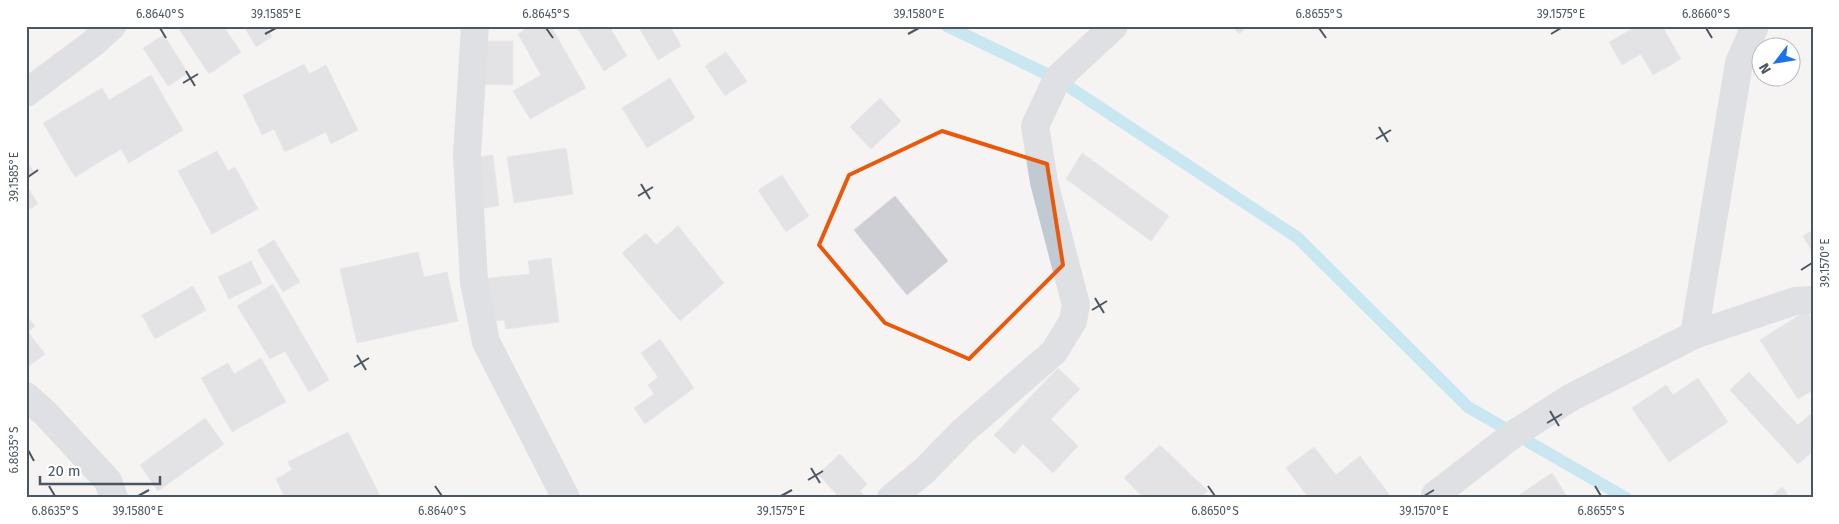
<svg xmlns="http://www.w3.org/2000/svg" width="1839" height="524" viewBox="0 0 1839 524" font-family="'Fira Sans',sans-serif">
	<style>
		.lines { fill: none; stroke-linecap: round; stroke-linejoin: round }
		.stream { stroke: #90daee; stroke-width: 12 }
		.building { fill: #cdcfd5; stroke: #d7d9de }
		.street { stroke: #c1cad2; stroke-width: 28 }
		.marked { fill: none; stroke: #e8590c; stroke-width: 4; stroke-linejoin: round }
		.ticks { fill: none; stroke: #4a5661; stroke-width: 2 }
		.neatline { fill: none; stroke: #4a5661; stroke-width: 2 }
		.ticks-label { font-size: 12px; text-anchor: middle; fill: #4a5661 }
	</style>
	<rect width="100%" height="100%" fill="#f5f3f3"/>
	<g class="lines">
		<polyline class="stream" points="947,26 1057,79 1298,238 1468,407 1626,498"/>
	</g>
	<g class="building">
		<polygon points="177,26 223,26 241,52 209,74"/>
		<polygon points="249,26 266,26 272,37 256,47 245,28"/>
		<polygon points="531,26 551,26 586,88 530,119 513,91 541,75 518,34"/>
		<polygon points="576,26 609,26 627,56 604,71"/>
		<polygon points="638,26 670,26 681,46 658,60"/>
		<polygon points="1233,26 1248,26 1239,34"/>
		<polygon points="1637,26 1662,26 1681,59 1653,75 1641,54 1622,65 1609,42"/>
		<polygon points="164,35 188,73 168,86 143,48"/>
		<polygon points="482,41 513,41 513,85 480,84"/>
		<polygon points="726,52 747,81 725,96 705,66"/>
		<polygon points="304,64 309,74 326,65 358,130 331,144 326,132 285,152 274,129 262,135 243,95"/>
		<polygon points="151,75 183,130 129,163 121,149 75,177 43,123 102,88 109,100"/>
		<polygon points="670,78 695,118 647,148 622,108"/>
		<polygon points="880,98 901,121 871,149 850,127"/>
		<polygon points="566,148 573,194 514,203 507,157"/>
		<polygon points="217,151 228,171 235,167 258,209 212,234 178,171"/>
		<polygon points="1082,153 1169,216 1151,241 1066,179"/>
		<polygon points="493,155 499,206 478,209 471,158"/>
		<polygon points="26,160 34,172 26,177"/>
		<polygon points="782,175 809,216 786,232 758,190"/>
		<polygon points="26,185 38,204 26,211"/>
		<polygon points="895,196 948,261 907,295 854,230"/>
		<polygon points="678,226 724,283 680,321 622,253 646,233 656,245"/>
		<polygon points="1813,230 1813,253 1803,236"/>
		<polygon points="274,240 300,282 283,292 257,250"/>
		<polygon points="418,252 424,277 447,272 458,321 357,343 340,269"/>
		<polygon points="551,258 559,322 506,329 504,320 487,322 482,279 530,274 528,261"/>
		<polygon points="251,261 262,283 229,299 218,277"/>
		<polygon points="273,284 329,380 309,392 285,351 270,359 237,306"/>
		<polygon points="193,286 206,310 155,339 142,315"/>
		<polygon points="1806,311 1813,320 1813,390 1798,399 1760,340"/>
		<polygon points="26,315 35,326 28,332 45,354 26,368"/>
		<polygon points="660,339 694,388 645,424 634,408 654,394 648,385 658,377 641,353"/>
		<polygon points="261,358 286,402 232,432 201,378 228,363 234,374"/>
		<polygon points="1058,368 1080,389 1051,419 1078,446 1053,473 1023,444 1014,454 994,435"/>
		<polygon points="1749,372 1798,425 1813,412 1813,451 1798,464 1730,390"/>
		<polygon points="1698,378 1728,422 1669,462 1632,408 1666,385 1673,395"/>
		<polygon points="205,418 224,444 158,491 140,465"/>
		<polygon points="348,432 381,498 285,498 276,479 292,470 288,462"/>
		<polygon points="1160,445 1208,491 1200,498 1144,498 1124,478"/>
		<polygon points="1314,447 1336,475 1360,456 1392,498 1309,498 1286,468"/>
		<polygon points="840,454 867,484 860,491 865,497 864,498 840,498 818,474"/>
		<polygon points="1552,473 1568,498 1517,498 1516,497"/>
		<polygon points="1782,487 1790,498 1769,498"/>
	</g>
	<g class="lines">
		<g class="street">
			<polyline points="475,26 467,155 474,282 486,342 566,498"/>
			<polyline points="26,93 92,44 112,26"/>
			<polyline points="1694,335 1739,63 1755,26"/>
			<polyline points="26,396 46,414 108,481 114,498"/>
			<polyline points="1435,495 1514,434 1570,398 1694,335 1795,301 1813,300"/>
			<polyline points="891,498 924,471 962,432 1054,352 1073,321 1076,305 1044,182 1035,126 1057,79 1114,26"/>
		</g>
	</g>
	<path d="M0 0H1839V524H0ZM 942,131 L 1047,164 L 1063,265 L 969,359 L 885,323 L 819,245 L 849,175 Z" fill="#f5f3f3" fill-opacity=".55" fill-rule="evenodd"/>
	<path class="marked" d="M 942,131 L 1047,164 L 1063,265 L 969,359 L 885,323 L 819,245 L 849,175 Z"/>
	<path class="ticks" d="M 160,28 L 166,38M 546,28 L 553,38M 1319,28 L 1326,38M 1706,28 L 1712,38M 265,34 L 276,28M 908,34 L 919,28M 1551,34 L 1561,28M 186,71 L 195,86M 183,83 L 198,74M 1379,127 L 1388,142M 1376,139 L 1391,130M 28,177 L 38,170M 641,184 L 650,199M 638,196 L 653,187M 1801,270 L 1812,263M 1095,298 L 1104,313M 1092,310 L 1107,301M 357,355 L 366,370M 354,367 L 369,358M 1550,411 L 1559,426M 1547,423 L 1562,414M 28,450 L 34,461M 811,468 L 820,483M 808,480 L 823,471M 49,486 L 55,496M 435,486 L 442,496M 1208,486 L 1215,496M 1595,486 L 1601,496M 138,496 L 149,490M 781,496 L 792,490M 1424,496 L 1434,490"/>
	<rect width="1839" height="524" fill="none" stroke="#ffffff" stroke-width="55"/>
	<g transform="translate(1776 62) rotate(239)"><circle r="24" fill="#ffffff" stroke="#b7bbc0"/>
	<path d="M0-4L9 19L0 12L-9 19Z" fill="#1a73e8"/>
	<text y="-8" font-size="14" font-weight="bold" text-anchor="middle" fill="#4a5661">N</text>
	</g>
	<path d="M40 476v8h120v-8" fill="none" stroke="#4a5661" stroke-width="2.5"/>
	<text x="48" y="476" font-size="15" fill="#4a5661" stroke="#ffffff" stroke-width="4" paint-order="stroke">20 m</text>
	<rect x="28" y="28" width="1784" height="468" class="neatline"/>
	<g class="ticks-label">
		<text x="160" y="18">6.8640°S</text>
		<text x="276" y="18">39.1585°E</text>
		<text x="546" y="18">6.8645°S</text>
		<text x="919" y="18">39.1580°E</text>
		<text x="1319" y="18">6.8655°S</text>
		<text x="1561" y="18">39.1575°E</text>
		<text x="1706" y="18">6.8660°S</text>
		<text transform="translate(14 177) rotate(-90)" y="4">39.1585°E</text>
		<text transform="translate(1825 263) rotate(-90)" y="4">39.1570°E</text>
		<text transform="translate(14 450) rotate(-90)" y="4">6.8635°S</text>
		<text x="55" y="515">6.8635°S</text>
		<text x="138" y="515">39.1580°E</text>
		<text x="442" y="515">6.8640°S</text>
		<text x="781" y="515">39.1575°E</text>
		<text x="1215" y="515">6.8650°S</text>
		<text x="1424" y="515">39.1570°E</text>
		<text x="1601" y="515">6.8655°S</text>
	</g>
</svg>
